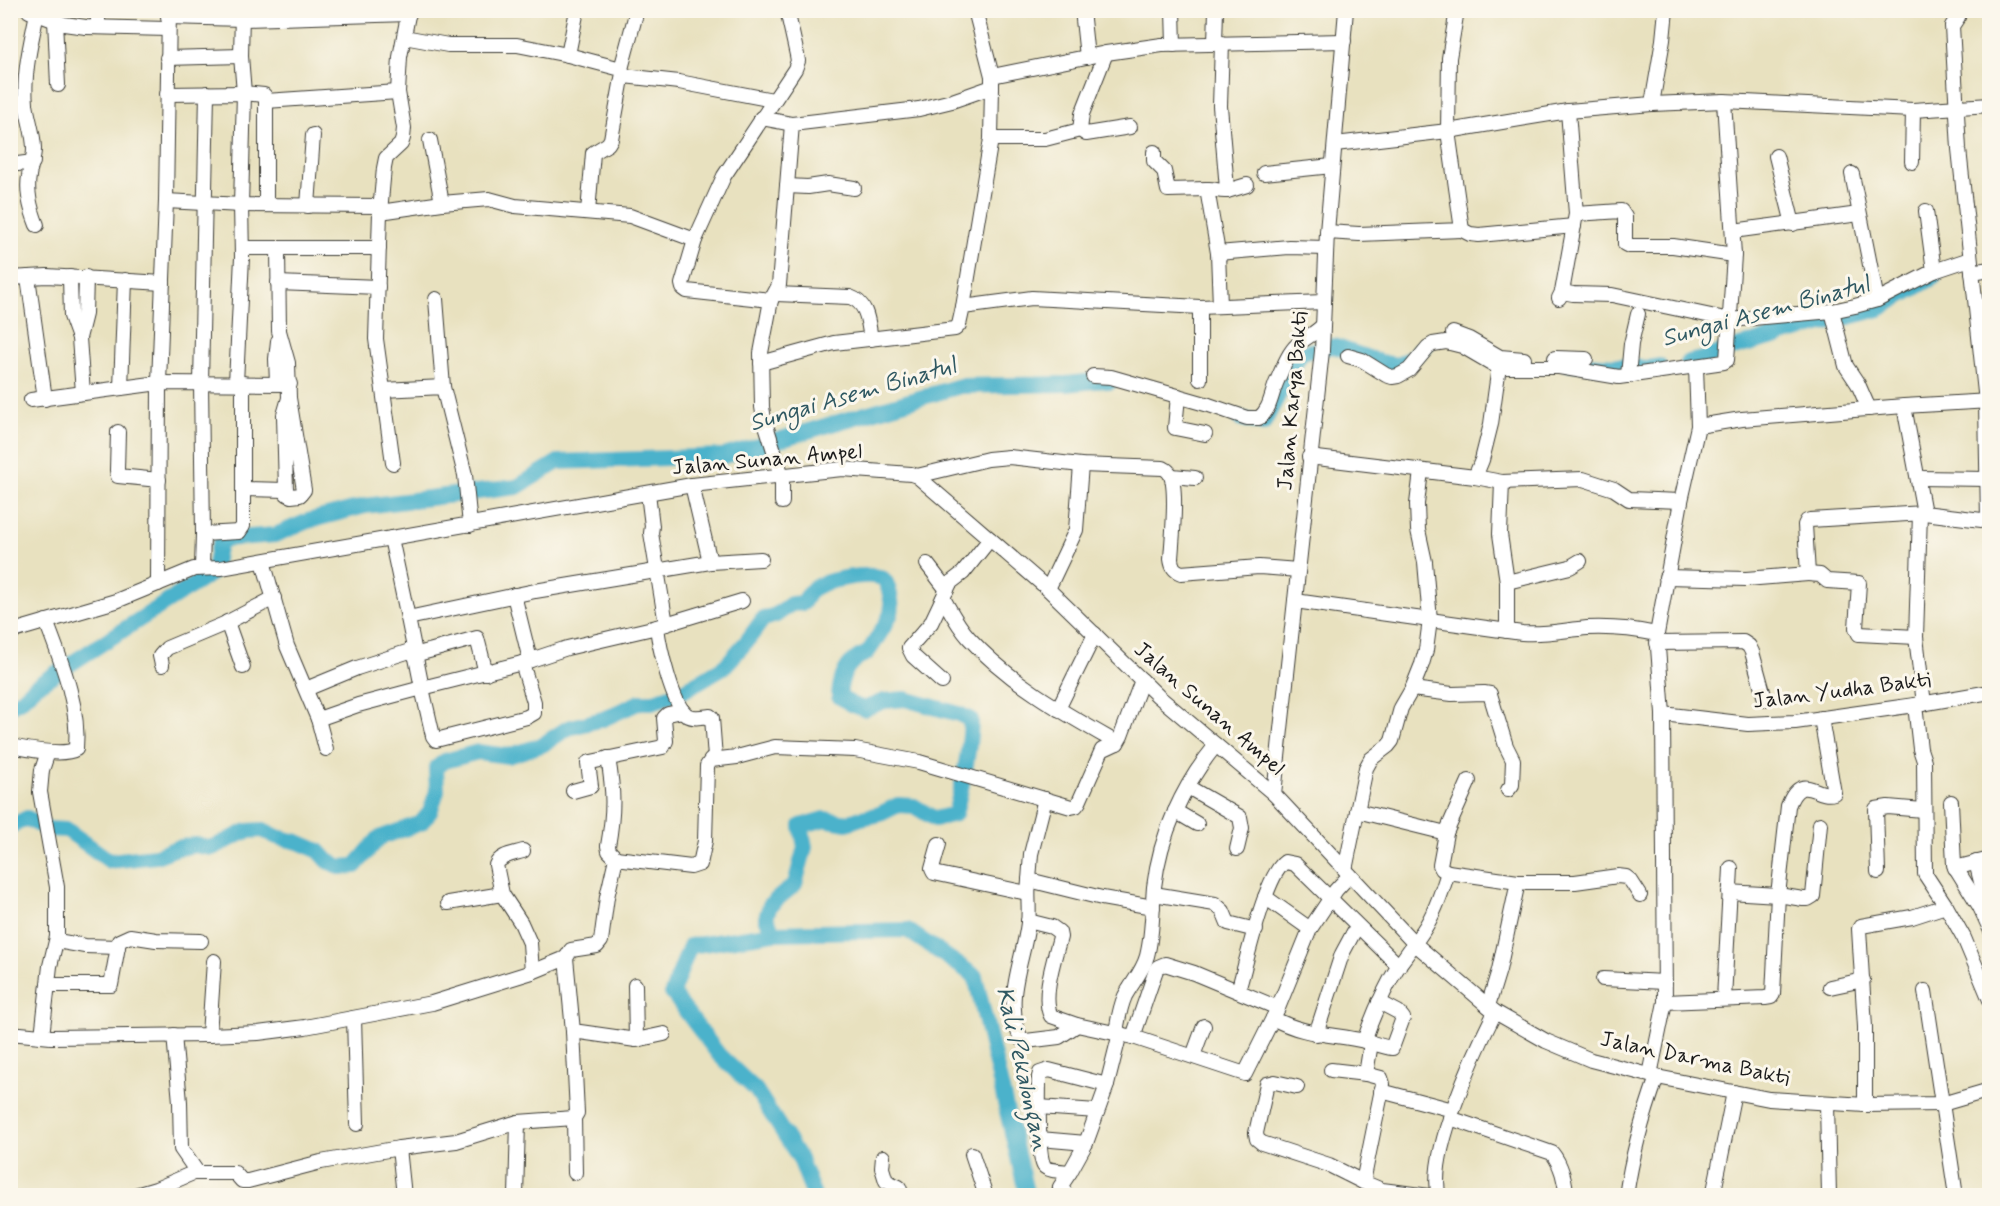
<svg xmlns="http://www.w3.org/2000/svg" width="2000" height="1206" viewBox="0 0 2000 1206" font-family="Mynerve,sans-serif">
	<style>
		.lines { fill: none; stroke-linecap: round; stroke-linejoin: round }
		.river { stroke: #4cb2cb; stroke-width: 16 }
		.minor-casing { stroke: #3b3a34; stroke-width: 16 }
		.minor { stroke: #fff; stroke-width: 14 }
		.labels { text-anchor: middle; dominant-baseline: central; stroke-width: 6; stroke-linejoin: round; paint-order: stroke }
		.street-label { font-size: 22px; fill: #1c1c1c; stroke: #fbf7ec }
		.water-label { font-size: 24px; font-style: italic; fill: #2f5862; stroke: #fbf7ec }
	</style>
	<rect width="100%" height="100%" fill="#fbf7ec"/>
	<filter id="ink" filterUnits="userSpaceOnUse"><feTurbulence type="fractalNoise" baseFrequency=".0167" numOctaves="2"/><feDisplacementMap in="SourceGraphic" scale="12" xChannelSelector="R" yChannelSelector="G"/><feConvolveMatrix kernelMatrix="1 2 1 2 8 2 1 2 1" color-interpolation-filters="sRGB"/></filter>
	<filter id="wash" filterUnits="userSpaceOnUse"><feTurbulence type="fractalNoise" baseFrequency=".008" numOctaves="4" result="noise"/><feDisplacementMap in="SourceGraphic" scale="24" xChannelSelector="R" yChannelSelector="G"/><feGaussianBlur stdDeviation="1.35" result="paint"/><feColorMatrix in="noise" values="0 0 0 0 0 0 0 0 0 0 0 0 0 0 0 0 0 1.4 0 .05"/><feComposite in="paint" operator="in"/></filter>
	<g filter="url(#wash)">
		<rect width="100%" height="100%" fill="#e8e1bf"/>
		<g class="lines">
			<g class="river">
				<polyline points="1688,362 1703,359 1737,347 1879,309 1934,277"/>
				<polyline points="1568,363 1648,368 1659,366"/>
				<polyline points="1239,418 1263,424 1301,353 1334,346 1383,363 1398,365 1413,357 1426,345"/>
				<path d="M 10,706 L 21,700 L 36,686 L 212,573 C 219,559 213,553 223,539 L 275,535 L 308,521 L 365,506 L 517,487 L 558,462 L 724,456 L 960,386 L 1067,384 L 1103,380 L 1110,382"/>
				<path d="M 10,827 L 27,818 L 46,829 L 67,830 L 110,861 L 156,856 L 177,848 L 195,845 L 212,848 L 247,831 L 263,830 L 277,837 L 298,842 L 319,851 L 328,861 L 340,867 L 355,866 L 379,838 L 421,823 L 430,812 L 437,791 L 436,768 L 445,761 L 478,752 L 508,756 L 542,745 L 568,728 L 603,719 L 640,702 L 651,702 L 680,693 L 725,666 L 747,641 L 763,619 L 776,615 L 791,604 L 803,603 C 806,598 809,591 814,588 C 826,580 868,572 882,578 C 889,582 893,605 891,613 C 889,619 871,649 867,653 C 865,655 862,655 859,657 C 845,665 840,680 839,696 L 851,704 L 864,709 L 884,701 L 905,699 L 959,714 L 971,720 C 970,752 963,783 955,814 L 935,819 L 914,806 L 898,805 L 880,814 L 861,818 L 847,823 L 824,819 L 801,826 L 805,847 L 795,884 L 770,905 L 766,918 L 774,933"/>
				<polyline points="814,1196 800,1159 756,1090 719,1055 672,993 690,946 774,933 907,930 975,976 1027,1196"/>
			</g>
		</g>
	</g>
	<g filter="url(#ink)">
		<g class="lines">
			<g class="minor-casing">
				<g id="minor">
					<polyline points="1082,10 1087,57"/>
					<polyline points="1173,10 1174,45"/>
					<polyline points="1960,10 1958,17 1952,26 1959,149 1986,402 1988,521"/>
					<polyline points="29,11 64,24 86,27 168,29"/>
					<path d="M 37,13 C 31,43 23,73 26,104 C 28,119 34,134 34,149 C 34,159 30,167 29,176 C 26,193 31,210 37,225"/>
					<polyline points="242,13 241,56 244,93 264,95 266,98 266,205"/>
					<polyline points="168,17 243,19 409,14"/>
					<polyline points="55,20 58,85"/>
					<polyline points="98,27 98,10"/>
					<polyline points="404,37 448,45 517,45 568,55 577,10"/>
					<polyline points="1215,43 1216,10"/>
					<polyline points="1106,53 1082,114 1080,130 1086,134 1130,127"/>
					<polyline points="568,55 621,69 623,73 611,139 608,144 593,153 588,212"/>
					<polyline points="167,58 241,56"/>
					<polyline points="621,69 637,10"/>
					<polyline points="624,76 679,82 773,100"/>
					<polyline points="992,76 1106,53 1162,45 1344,41"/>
					<polyline points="167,94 244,93 241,205 242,257 236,383"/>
					<polyline points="266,101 398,92"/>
					<polyline points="1652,104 1663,40 1666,10"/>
					<polyline points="761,118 792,124"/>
					<polyline points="991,139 1045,139 1080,130"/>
					<polyline points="430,140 442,203"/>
					<polyline points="1335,144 1448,131 1568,111 1652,104 1724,101 1913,110 1990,105"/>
					<polyline points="1154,152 1154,161 1164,171 1168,190 1207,189"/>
					<polyline points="1776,156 1793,224"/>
					<polyline points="1912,162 1913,110"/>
					<polyline points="10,165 33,162"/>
					<polyline points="1264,173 1332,166"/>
					<polyline points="1852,174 1877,300"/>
					<polyline points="787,186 808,187 828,184 854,188"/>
					<polyline points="1227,191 1247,185"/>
					<polyline points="166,201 241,205 381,206"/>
					<polyline points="308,206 313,135"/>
					<polyline points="1926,211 1934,271"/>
					<polyline points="380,212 442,203 489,199 515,206 630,216 695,240"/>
					<polyline points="1576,214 1621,211 1625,217 1625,244 1629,246 1673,246 1734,255"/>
					<polyline points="1462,230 1470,234 1479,235 1574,226"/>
					<polyline points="1733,231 1859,214"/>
					<polyline points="1327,232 1359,234 1462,230 1448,131 1449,58 1457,10"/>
					<polyline points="242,248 379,248"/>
					<polyline points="278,248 279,331 288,363 289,398 304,490 300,495 291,496 287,494 286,490 284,415 289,398"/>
					<polyline points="1218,253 1289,247 1326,248"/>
					<polyline points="1972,272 1990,269"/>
					<polyline points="28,277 45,399"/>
					<polyline points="70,277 71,316 79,338"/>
					<polyline points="10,278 47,276 163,283"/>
					<polyline points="278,283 378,287"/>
					<polyline points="1562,292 1573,294 1612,295 1730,320 1832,311 1855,306 1877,300 1934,271 1970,259"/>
					<path d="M 776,294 L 850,297 C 868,303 868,323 871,339"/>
					<polyline points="1559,298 1562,292 1576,214 1568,111"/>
					<polyline points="436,299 443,387"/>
					<polyline points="771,300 779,285 792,124 919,109 952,101 992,87 992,76 975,10"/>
					<path d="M 1220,306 L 1218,253 L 1207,189 C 1214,188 1219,192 1227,191 L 1227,189 L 1220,106 L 1222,43"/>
					<polyline points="963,307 991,139 992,87"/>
					<polyline points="1832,311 1846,366 1858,384 1869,409"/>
					<polyline points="1453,333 1469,339 1500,357 1524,359"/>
					<polyline points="1348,356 1362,360 1386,375 1392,377 1398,376 1409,370 1428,347 1433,344 1446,342 1462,346 1498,367 1559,367 1619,377 1696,366"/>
					<polyline points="1555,358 1586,359"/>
					<polyline points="761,363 834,343 955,329 959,325 963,307 1032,298 1200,307 1323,302"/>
					<path d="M 1093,376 L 1111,377 L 1209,405 L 1247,418 L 1259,418 C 1271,409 1271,394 1277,381 C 1282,370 1288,353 1297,345 C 1306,337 1316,333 1323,325"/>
					<polyline points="1628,376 1631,344 1638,314"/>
					<polyline points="1200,379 1200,307"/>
					<polyline points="277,383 276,359 278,341"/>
					<polyline points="121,388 125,280"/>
					<polyline points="383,390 443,387 465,475 470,525"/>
					<polyline points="83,393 79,338 85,314 86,277"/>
					<polyline points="1178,396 1175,428 1205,434"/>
					<polyline points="31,400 159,383 290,384"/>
					<polyline points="1904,406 1924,513"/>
					<polyline points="1698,426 1696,366 1724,362 1727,360 1734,255 1724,101"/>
					<polyline points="118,432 117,470 118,476 159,480"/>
					<polyline points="1309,457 1475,477 1502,482 1583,479 1614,489 1629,499 1681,501"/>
					<polyline points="393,463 376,339 380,212 384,168 386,158 401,144 403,138 404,128 398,92 400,57 409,10"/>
					<path d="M 917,476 L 988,459 L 1009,457 L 1081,465 L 1163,468 C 1167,470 1168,470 1170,474 C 1178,488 1172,541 1171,559 C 1172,567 1174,570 1181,573 L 1259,567 L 1298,570"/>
					<polyline points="1172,476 1195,478"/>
					<polyline points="1475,477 1482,460 1491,424 1500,359"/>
					<polyline points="1918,478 1988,479"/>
					<polyline points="1502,482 1500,534 1507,582 1507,631"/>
					<polyline points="692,485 710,562 761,559"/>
					<polyline points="243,489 286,490"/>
					<path d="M 648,493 L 652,526 L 651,533 L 666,624 L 657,627 C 659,645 672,705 687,715 C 693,719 702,717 710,716 L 712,718 L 715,758"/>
					<polyline points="782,502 782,476 764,419 762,407 761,353 771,300 687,291 683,288 682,284 695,240 724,176 795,69 798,61 797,55 787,10"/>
					<polyline points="1920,513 1916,637 1924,704"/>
					<polyline points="203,534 201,383 207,93"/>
					<polyline points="391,538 408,618"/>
					<polyline points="263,561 287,646 318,719 326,749"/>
					<polyline points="927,564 947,590"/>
					<polyline points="202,568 203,534 239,532 243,526 243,383"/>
					<polyline points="1808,574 1820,575 1827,581 1859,583 1856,628 1859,634 1916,637"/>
					<polyline points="1666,577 1746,579 1808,574 1805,525 1807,521 1810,520 1924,513 1990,521"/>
					<polyline points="1507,582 1570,567 1580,561"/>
					<polyline points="158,584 159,383 166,201 169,10"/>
					<polyline points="1048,589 1076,530 1081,465"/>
					<polyline points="514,595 530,660"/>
					<path d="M 943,598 C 951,612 958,626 969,638 C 1010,683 1064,713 1117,743"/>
					<path d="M 1295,601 L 1522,633 C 1545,635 1565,630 1587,628 C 1611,627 1634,629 1657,634 L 1681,501 L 1698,426 L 1742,419 L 1904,406 L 1990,401"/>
					<polyline points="227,622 243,667"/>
					<polyline points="666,624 742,601"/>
					<polyline points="657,627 567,648 522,663 422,688 408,618 535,591 710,562"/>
					<polyline points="10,632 116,601 194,569 221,568 692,485 842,469 911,474 917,476 1048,589 1158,696 1274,794 1414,943 1495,1012 1546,1041 1591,1060 1657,1077 1769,1099 1865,1105 1942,1104 1990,1090"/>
					<polyline points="1657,643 1743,642 1749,646 1752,652 1765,699"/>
					<polyline points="414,655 477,638 486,673"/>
					<polyline points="162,665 160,656 167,648 224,624 274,598"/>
					<polyline points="942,682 913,656 909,648 931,623 950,583 963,573 990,539"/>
					<polyline points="306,689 357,668 413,650"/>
					<polyline points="1412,689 1452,694 1484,693 1490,694 1506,746 1513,760 1512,785 1508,790"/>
					<polyline points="1915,705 1920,749 1924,761 1925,874 1946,906 1964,938 1990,1000"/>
					<polyline points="1058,709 1095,634"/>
					<polyline points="1663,714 1748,724 1795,722 1915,705 1990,692"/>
					<polyline points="318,719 358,705 422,688 433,736 436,740 527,717 534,713 534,702 522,663"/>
					<path d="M 10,746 C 27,749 62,757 76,749 C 80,706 61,661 46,621"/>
					<path d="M 608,758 C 614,792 614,812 608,846 L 609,851 L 616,858"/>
					<polyline points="1188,787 1240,817 1242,828 1237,849"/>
					<polyline points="573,791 591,786 588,763 591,762 663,747 666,741 664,718 668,714 683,711"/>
					<polyline points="1274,794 1322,351 1327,232 1346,10"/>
					<polyline points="1045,799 1031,854 1029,880 1102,898 1153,907"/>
					<polyline points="1951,802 1954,865 1980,907 1990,929"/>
					<polyline points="1175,811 1197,824"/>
					<polyline points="1357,811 1446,833"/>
					<polyline points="939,844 932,869 934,873 1027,893"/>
					<path d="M 523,851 C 514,854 500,855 496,865 L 502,894 L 521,923 L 530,943 L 532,972"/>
					<polyline points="1976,862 1982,886 1980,907"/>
					<polyline points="1955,868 1990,859"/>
					<polyline points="1345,870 1366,768 1371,759 1388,746 1392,741 1401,708 1412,689 1422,664 1426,650 1430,620 1425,562 1418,530 1417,504 1421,471"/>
					<polyline points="1448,872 1442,869 1440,865 1446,833 1469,781"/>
					<polyline points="1878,872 1876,809 1888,807 1923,810"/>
					<path d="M 1029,880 C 1027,895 1030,909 1028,923 C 1023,964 1003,998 1021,1039 L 1026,1041 L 1059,1037 L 1077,1025"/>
					<polyline points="1729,892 1778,895 1803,899 1808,899 1813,896 1820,824"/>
					<polyline points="1154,894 1215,904 1223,911 1228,923 1256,930"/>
					<polyline points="1265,897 1310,929"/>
					<polyline points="448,903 502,894"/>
					<path d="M 1028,921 L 1052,927 L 1059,932 L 1060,937 C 1055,957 1041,997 1051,1016 L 1077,1025 L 1133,1037 L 1156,970 L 1158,967 L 1165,964 L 1194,973 L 1278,1008 L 1310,929 L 1336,890 L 1350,875"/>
					<polyline points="57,941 85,946 118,947"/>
					<polyline points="1603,979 1665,982"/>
					<polyline points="48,985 111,985 119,941 130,936 156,940 201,941"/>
					<polyline points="635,985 636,1040"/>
					<polyline points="1830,987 1863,980"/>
					<path d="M 1238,991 C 1246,965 1265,875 1285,862 L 1295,864 L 1399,966"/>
					<polyline points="1925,991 1956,1196"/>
					<polyline points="1724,999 1731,868"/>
					<path d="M 1665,1002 L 1765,998 L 1771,997 L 1773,994 L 1778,895 L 1788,806 C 1802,770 1816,799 1834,793 L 1821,718"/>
					<polyline points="1488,1006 1499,970 1518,882 1575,882 1618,876 1626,877 1631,881 1640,895"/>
					<path d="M 1278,1008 L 1273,1018 C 1302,1035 1333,1034 1365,1041 C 1374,1043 1383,1047 1392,1048 L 1403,1018 L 1398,1012 L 1379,1002"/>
					<polyline points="354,1018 357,1124"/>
					<polyline points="573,1031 577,1113 574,1118 575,1173"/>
					<path d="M 1116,1032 C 1118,1020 1120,1007 1125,996 C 1132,983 1143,971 1147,956 C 1153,933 1152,910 1154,887 C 1160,835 1183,785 1216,745"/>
					<polyline points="10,1033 51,1037 209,1035 258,1033 305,1027 432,1003 532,972 566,958"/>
					<polyline points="664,1034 636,1040 573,1031 566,958 571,950 597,946 601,941 607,897 616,858 691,867 700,864 705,841 707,766 711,760 737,757 775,747 855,750 919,762 1071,807 1076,806 1079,802 1102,750 1117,743 1121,736 1142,680"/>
					<polyline points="1316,1034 1342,954 1357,926"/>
					<polyline points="174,1035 180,1102 181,1149 197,1172"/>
					<polyline points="209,1035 214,961"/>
					<polyline points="42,1036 50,966 57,937 57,887 40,792 42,770 48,752"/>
					<polyline points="1133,1037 1245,1074 1273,1018"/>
					<path d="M 1364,1041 C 1373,1015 1384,989 1399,965 C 1407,954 1415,943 1423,931 C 1435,913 1442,892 1448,872 L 1518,882"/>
					<polyline points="1371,1043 1366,1074 1381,1078 1383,1084 1363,1182 1382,1190 1430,1196"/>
					<polyline points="1193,1056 1204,1026"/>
					<polyline points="1331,1070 1366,1074"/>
					<polyline points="1650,1075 1665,1002 1663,714 1657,634"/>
					<polyline points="1297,1087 1275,1082 1267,1084 1256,1133 1257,1139 1262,1143 1329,1165 1363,1182"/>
					<polyline points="1381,1091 1453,1110"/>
					<polyline points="1827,1103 1829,1196"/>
					<polyline points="1865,1105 1865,1027 1859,929 1861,926 1912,917 1946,906"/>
					<polyline points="1039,1107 1097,1111"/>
					<path d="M 1450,1118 L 1552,1153 C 1561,1164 1566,1182 1566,1196"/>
					<polyline points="518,1122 574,1118"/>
					<polyline points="1040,1139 1086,1143"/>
					<polyline points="399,1148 456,1141 518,1122 516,1196"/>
					<polyline points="972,1154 986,1196"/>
					<polyline points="883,1157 882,1168 886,1181 899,1187 902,1196"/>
					<polyline points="1070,1172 1086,1143 1107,1085 1120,1033"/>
					<polyline points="132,1196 156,1189 193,1173 235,1173 242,1181 248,1181 321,1162 399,1148 404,1196"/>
					<path d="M 1068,1196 L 1060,1187 L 1070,1172 C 1064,1171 1047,1171 1044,1166 C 1037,1155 1039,1092 1039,1077 L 1040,1073 L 1049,1070 L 1107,1085"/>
					<path d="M 1439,1196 C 1427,1155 1476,1050 1495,1012"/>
					<path d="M 1626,1196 C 1632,1155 1643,1116 1657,1077"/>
					<polyline points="1713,1196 1734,1092"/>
					<polyline points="1985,1196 1990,1195"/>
				</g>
			</g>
			<use href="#minor" class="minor"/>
		</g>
	</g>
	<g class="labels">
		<g class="street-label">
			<text transform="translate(1293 401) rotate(-85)">Jalan Karya Bakti</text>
			<text transform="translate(767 460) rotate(-5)">Jalan Sunan Ampel</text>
			<text transform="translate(1842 691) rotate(-7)">Jalan Yudha Bakti</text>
			<text transform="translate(1209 709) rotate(41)">Jalan Sunan Ampel</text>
			<text transform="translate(1695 1059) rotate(12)">Jalan Darma Bakti</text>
		</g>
		<g class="water-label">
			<text transform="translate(1766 312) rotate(-15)">Sungai Asem Binatul</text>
			<text transform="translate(853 395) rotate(-16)">Sungai Asem Binatul</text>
			<text transform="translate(1022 1069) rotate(77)">Kali Pekalongan</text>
		</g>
	</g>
	<rect width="2000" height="1206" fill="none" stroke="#fbf7ec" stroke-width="36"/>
</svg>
